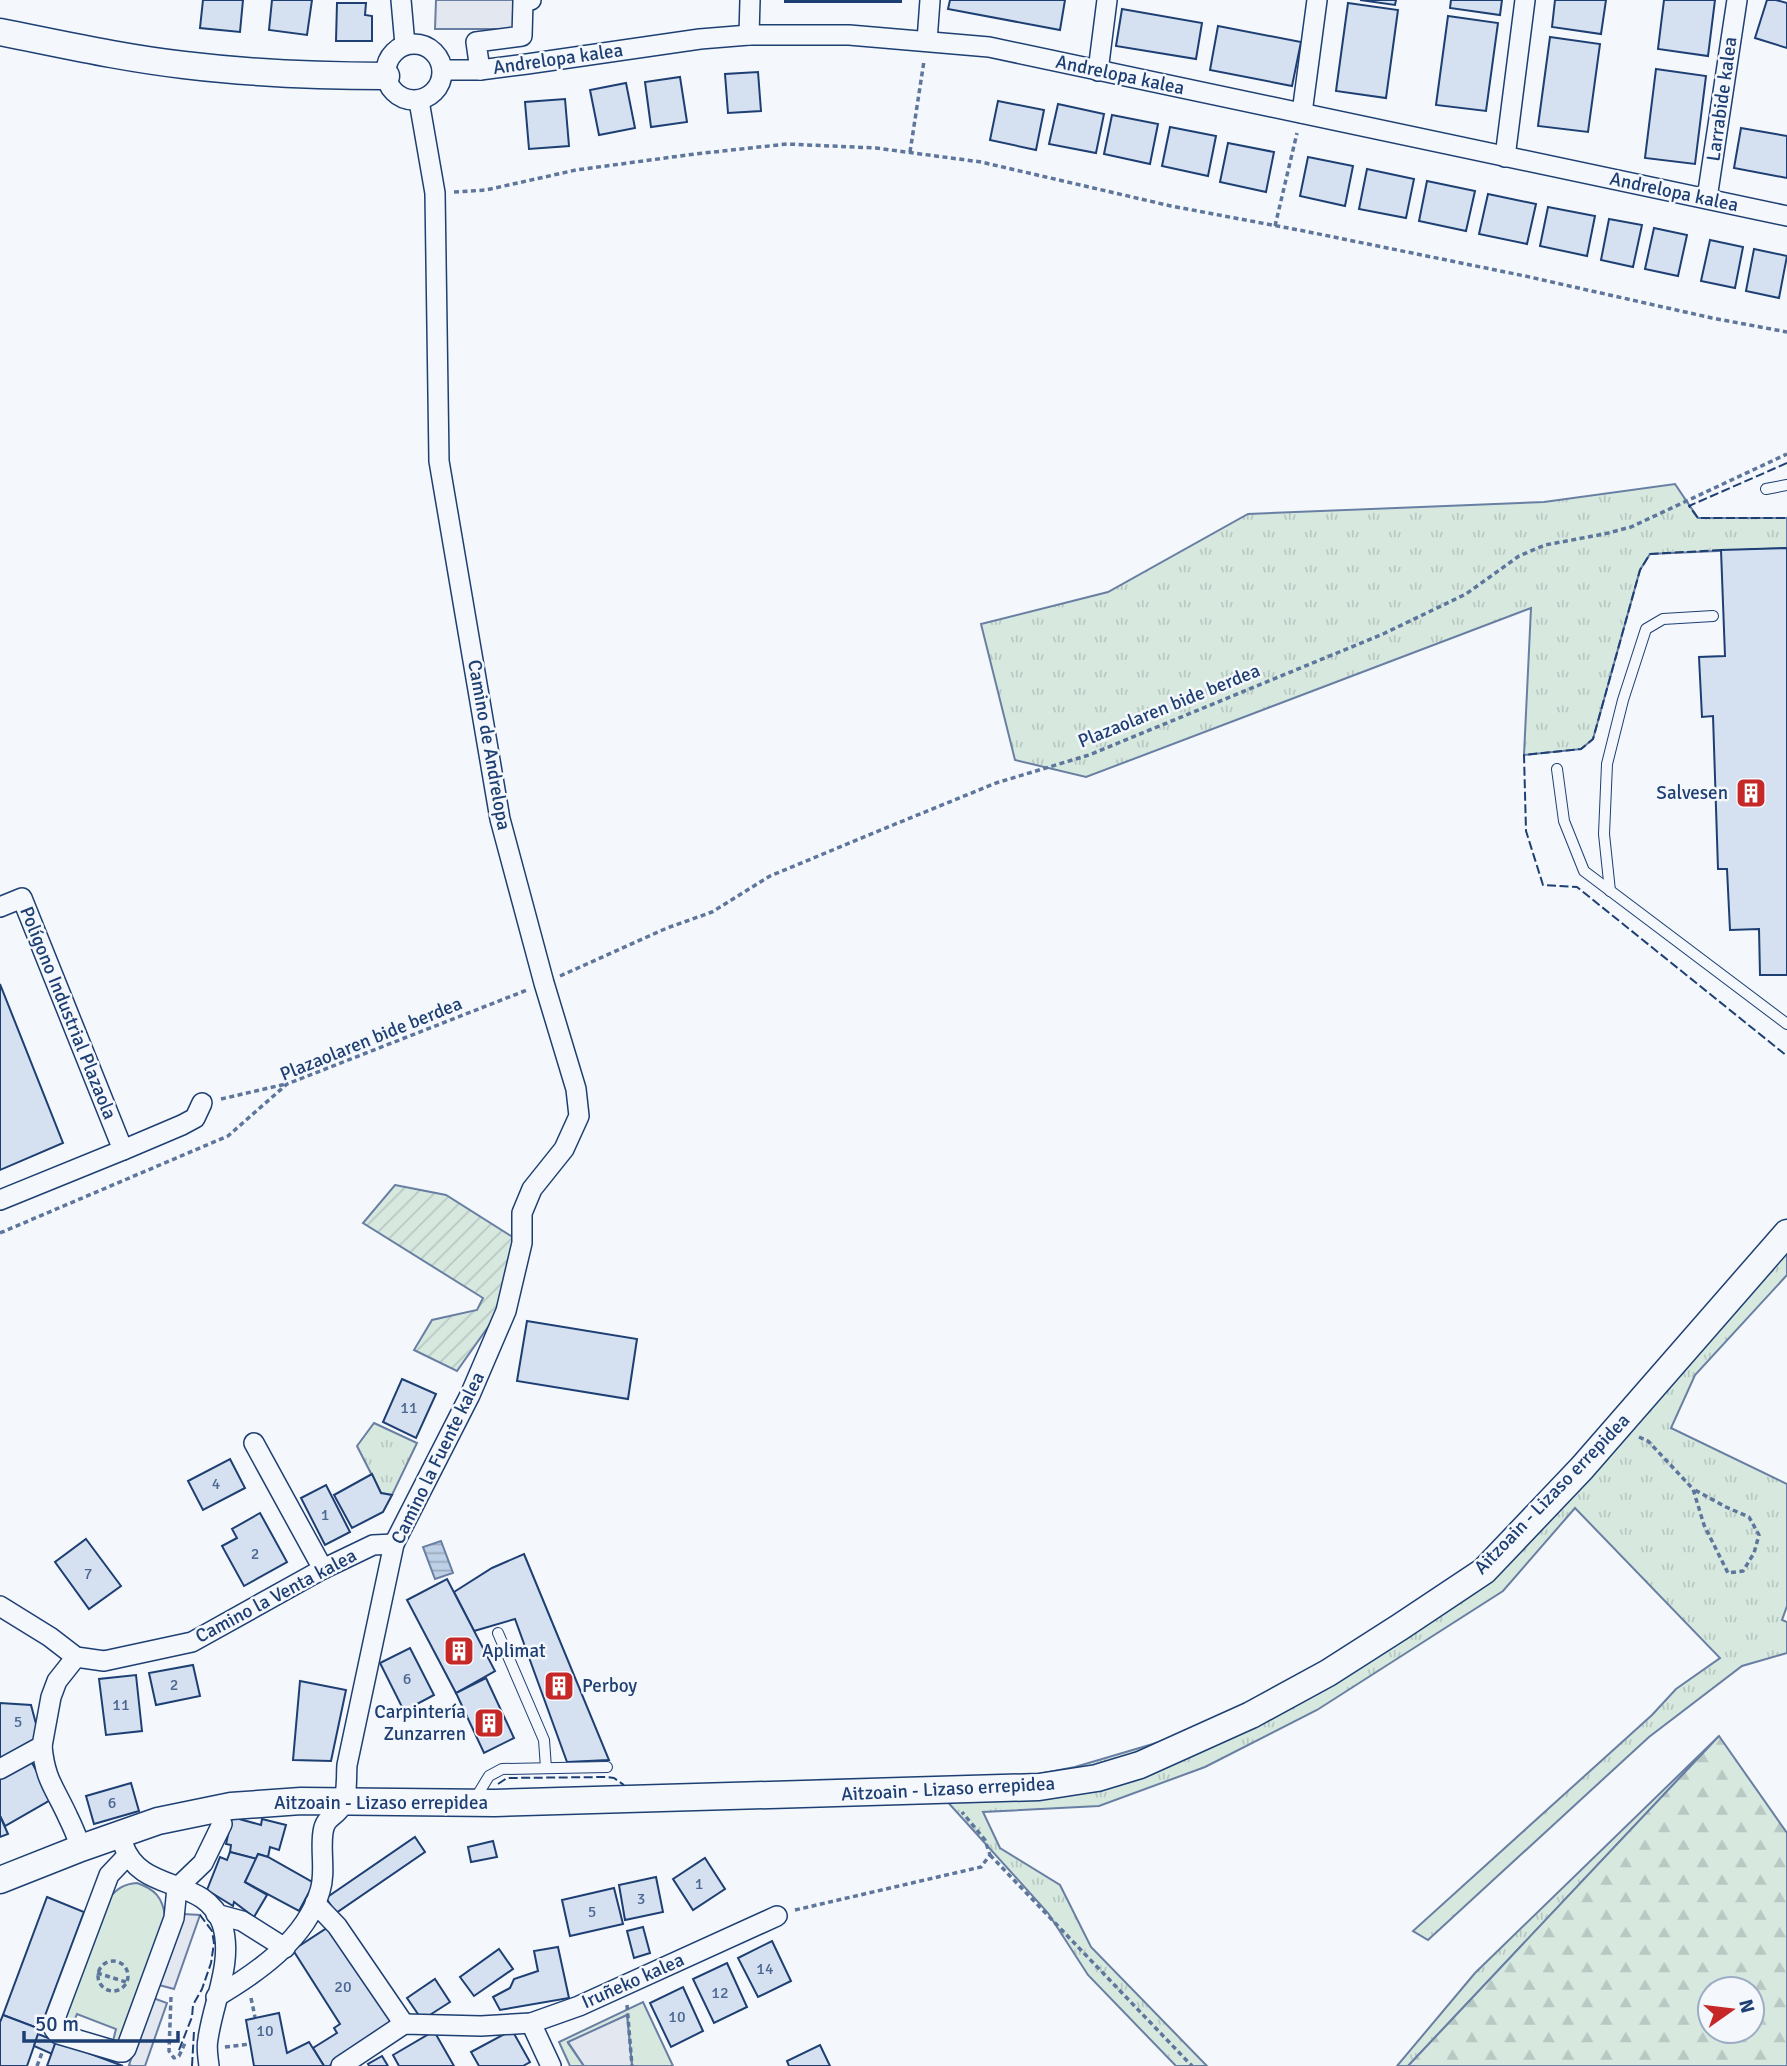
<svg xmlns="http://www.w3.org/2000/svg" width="1787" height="2066" viewBox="0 0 1787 2066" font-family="Signika,sans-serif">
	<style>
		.grass { fill: url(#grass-tufts); stroke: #687fa3; stroke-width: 2 }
		.forest { fill: url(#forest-firs); stroke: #687fa3; stroke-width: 2; fill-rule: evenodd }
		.park { fill: #d7e8df; stroke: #687fa3; stroke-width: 2 }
		.garden { fill: url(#garden-furrows); stroke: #687fa3; stroke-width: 2 }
		.parking { fill: #e3e8f0; stroke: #687fa3; stroke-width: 2 }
		.water { fill: url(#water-rules); stroke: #687fa3; stroke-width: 2 }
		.building { fill: #d5e0f0; stroke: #1d3f73; stroke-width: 2 }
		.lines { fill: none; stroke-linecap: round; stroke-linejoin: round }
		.lane-casing { stroke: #1d3f73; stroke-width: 12 }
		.street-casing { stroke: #1d3f73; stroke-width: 22 }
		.secondary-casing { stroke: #1d3f73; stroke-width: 29 }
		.path { stroke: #5e769c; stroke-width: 3.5; stroke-dasharray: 5 3.5; stroke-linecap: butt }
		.lane { stroke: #f4f7fb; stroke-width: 10 }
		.street { stroke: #f4f7fb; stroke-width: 19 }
		.secondary { stroke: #f4f7fb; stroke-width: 26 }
		.fence { stroke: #1d3f73; stroke-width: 2; stroke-dasharray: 9 3.5; stroke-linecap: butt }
		.labels { text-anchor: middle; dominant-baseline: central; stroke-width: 5; stroke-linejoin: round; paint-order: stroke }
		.number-label { font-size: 16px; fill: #4b6792 }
		.street-label { font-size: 19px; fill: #1d3f73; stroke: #f4f7fb }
		.poi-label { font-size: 19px; fill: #1d3f73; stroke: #f4f7fb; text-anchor: end }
	</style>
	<defs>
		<pattern id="grass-tufts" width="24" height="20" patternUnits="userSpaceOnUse" patternTransform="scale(1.75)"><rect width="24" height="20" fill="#d7e8df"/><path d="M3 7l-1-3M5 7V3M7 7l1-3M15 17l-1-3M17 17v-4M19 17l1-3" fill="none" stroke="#b8c8c3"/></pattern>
		<pattern id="forest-firs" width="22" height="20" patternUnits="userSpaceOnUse" patternTransform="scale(1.75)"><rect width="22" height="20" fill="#d7e8df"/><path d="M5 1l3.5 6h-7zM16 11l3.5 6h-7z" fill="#b8c8c3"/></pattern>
		<pattern id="garden-furrows" width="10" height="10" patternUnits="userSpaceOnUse" patternTransform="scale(1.75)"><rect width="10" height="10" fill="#d7e8df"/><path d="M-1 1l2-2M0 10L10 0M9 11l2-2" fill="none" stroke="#b8c8c3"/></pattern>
		<pattern id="water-rules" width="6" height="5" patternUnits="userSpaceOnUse" patternTransform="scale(1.75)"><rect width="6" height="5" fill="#bed0e5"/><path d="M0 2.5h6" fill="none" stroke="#9aaabe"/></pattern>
	</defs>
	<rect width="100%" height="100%" fill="#f4f7fb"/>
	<g class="grass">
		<polygon points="1675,484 1698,518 1787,518 1787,548 1650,554 1640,570 1593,739 1581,749 1524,755 1531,608 1086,777 1015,760 981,624 1108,592 1248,514 1544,502"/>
		<polygon points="1787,1233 1787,1275 1695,1375 1671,1428 1787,1484 1787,1606 1782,1620 1787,1622 1787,1653 1742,1666 1649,1737 1428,1940 1413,1931 1652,1715 1676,1689 1720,1658 1575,1508 1503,1591 1317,1710 1205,1767 1099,1806 983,1812 1000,1848 1060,1885 1091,1947 1207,2066 1176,2066 1088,1975 1048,1913 935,1788 991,1783 1075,1767 1251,1715 1400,1627 1561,1490"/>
		<polygon points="374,1423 417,1443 392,1495 381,1493 357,1446"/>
		<polygon points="1719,1736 1408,2066 1397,2066 1475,1973"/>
	</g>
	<path class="forest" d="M 1719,1736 L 1787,1833 L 1787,2066 L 1408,2066 ZM 1710,1989 L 1752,1989 L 1752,2031 L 1710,2031 Z"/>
	<g class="park">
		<path d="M 137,1883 C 155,1889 163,1898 165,1917 L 119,2047 L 112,2045 L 116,2029 L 77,2014 L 70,2030 L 61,2025 L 109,1898 C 118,1888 124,1884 137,1883 Z"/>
		<polygon points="643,2002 673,2066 632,2066 627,2015 568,2043 584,2066 570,2066 559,2042"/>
	</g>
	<polygon class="garden" points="395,1185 446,1195 522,1243 512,1293 457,1371 414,1350 432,1320 477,1310 483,1298 363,1223"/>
	<g class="parking">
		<polygon points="436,0 514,0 514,29 435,29"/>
		<polygon points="183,1914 200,1915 174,1989 159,1985"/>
		<polygon points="153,1998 167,2003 145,2066 132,2066 129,2065"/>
		<polygon points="627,2015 632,2066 584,2066 568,2042"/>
	</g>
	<polygon class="water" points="441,1541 453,1573 435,1579 423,1547"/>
	<g class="building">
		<polygon points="203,0 243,0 240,32 200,28"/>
		<polygon points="272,0 312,0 307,35 269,30"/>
		<rect x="785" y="0" width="116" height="2"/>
		<polygon points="950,0 1065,0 1060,30 948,9"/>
		<polygon points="1360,0 1396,0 1395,5"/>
		<polygon points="1451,0 1502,0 1500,15 1450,8"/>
		<polygon points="1555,0 1606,0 1601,34 1552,27"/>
		<polygon points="1664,0 1715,0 1708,56 1658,49"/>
		<polygon points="1767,0 1776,0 1787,3 1787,48 1755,38"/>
		<polygon points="337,3 366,3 365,15 372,16 372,41 336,41"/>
		<polygon points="1348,3 1398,10 1386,98 1336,91"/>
		<polygon points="1122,9 1202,23 1196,59 1116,46"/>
		<polygon points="1448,16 1498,23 1486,111 1436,105"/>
		<polygon points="1218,26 1301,42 1292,86 1210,70"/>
		<polygon points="1550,37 1600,44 1588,132 1538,126"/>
		<polygon points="1656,69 1706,76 1695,164 1645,158"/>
		<polygon points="758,72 761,111 728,113 725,74"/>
		<polygon points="680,77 687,122 651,127 645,82"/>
		<polygon points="626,83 635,128 599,135 590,90"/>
		<polygon points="565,99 569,146 529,149 525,102"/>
		<polygon points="998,101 1044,110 1036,150 990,140"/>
		<polygon points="1058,104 1104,114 1096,153 1049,144"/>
		<polygon points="1112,115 1158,124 1150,164 1104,154"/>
		<polygon points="1170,127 1216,136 1208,176 1162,166"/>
		<polygon points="1741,128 1787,136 1787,178 1734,168"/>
		<polygon points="1228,143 1274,152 1266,192 1220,182"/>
		<polygon points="1308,157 1353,166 1345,206 1300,196"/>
		<polygon points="1367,169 1414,179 1406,218 1359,209"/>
		<polygon points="1427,181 1475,191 1466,231 1419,221"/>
		<polygon points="1488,194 1536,204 1527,244 1479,234"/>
		<polygon points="1548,207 1595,216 1587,256 1540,246"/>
		<polygon points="1609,219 1642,225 1633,267 1601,260"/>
		<polygon points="1654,228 1687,235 1678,276 1645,269"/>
		<polygon points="1710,240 1743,247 1735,288 1701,281"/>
		<polygon points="1754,249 1787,256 1779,298 1746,291"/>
		<polygon points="1787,548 1787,975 1760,975 1759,929 1730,930 1727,869 1718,869 1713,716 1702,717 1699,657 1725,656 1721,550"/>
		<polygon points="0,984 63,1143 0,1170"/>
		<polygon points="527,1321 637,1339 628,1399 517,1381"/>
		<polygon points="402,1379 436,1394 416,1438 383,1422"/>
		<polygon points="230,1459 245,1488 203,1510 188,1481"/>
		<polygon points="372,1474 381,1493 392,1495 383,1512 352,1528 334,1495"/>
		<polygon points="326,1485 350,1532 325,1545 301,1498"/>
		<polygon points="260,1513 287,1562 244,1586 222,1546 237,1538 232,1529"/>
		<polygon points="86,1539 121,1586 89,1609 55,1562"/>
		<polygon points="524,1554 609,1760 567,1762 515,1619 474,1631 454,1592 492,1568"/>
		<polygon points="447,1579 495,1671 456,1693 407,1600"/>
		<polygon points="410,1648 434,1695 404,1711 380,1663"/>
		<polygon points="193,1665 200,1696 156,1705 149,1673"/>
		<polygon points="136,1675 142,1731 106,1735 99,1679"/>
		<polygon points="486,1678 514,1738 484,1753 456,1693"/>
		<polygon points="300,1681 346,1690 331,1761 293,1760"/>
		<polygon points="0,1703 31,1705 40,1739 0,1761"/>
		<polygon points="31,1761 52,1799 5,1826 0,1816 0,1778"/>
		<polygon points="131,1783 139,1811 94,1824 86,1796"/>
		<polygon points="0,1816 8,1834 0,1837"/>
		<polygon points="232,1817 261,1825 262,1819 286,1825 279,1850 270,1847 268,1857 258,1854 257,1859 230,1852 231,1845 226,1844"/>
		<polygon points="415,1837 425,1852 336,1913 326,1898"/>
		<polygon points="493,1841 497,1857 471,1862 468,1847"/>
		<polygon points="230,1852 257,1859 245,1882 267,1895 254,1917 234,1902 233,1906 207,1890 220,1857 227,1860"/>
		<polygon points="258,1854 268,1857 314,1883 299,1911 245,1882"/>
		<polygon points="705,1858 725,1889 693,1910 673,1879"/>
		<polygon points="656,1877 663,1912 625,1920 619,1885"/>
		<polygon points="614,1888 623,1924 570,1936 562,1900"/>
		<polygon points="47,1897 84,1912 40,2029 3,2015"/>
		<polygon points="330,1926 393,2025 329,2066 324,2066 313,2048 337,2033 334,2028 340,2024 293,1950"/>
		<polygon points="643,1927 650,1953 634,1958 627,1931"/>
		<polygon points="772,1941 791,1981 758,1997 738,1958"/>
		<polygon points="558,1947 569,1998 500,2010 493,1997 510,1988 514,1979 538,1971 534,1951"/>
		<polygon points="499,1949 513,1969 474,1996 460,1977"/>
		<polygon points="727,1963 747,2007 714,2023 693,1979"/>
		<polygon points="435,1979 450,2002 422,2020 407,1998"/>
		<polygon points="683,1987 703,2031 671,2047 650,2003"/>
		<polygon points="279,2013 287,2053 309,2042 324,2066 254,2066 246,2020"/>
		<polygon points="3,2015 40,2029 27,2066 0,2066 0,2022"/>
		<polygon points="512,2030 530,2062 523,2066 479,2066 471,2052"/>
		<polygon points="434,2031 454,2066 399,2066 393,2055"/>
		<polygon points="38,2034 56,2041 52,2054 34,2046"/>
		<polygon points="56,2041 123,2066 47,2066"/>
		<polygon points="820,2045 830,2066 789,2066 787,2061"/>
		<polygon points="382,2056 388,2066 369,2066 368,2064"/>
	</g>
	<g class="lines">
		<g class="lane-casing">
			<g id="lane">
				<polyline points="1766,489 1787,485"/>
				<polyline points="1557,769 1564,821 1584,871 1787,1024"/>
				<polyline points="1610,891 1604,834 1607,764 1623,700 1646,629 1663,619 1713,616"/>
				<polyline points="498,1633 544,1740 546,1768"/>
				<polyline points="475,1799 489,1776 502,1769 607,1767"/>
			</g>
		</g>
		<g class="street-casing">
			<g id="street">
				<polyline points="401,0 405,45"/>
				<polyline points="749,35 750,0"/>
				<polyline points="927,41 930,0"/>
				<circle cx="414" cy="72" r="28"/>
				<polyline points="443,70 480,70 527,64 700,39 749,35 849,35 989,47 1787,216"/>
				<polyline points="480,70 476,42 522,36 523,1 531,0"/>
				<polyline points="1098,71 1107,0"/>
				<polyline points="1302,113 1317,0"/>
				<polyline points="1505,157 1525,0"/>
				<polyline points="1707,198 1737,0"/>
				<polyline points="0,907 22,898 123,1150 0,1200"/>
				<polyline points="123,1150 182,1125 195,1118 202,1103"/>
				<polyline points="254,1443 323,1569"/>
				<polyline points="0,1606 50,1637 76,1657 104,1661 192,1642 323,1569 373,1545 394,1544"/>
				<path d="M 42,1746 C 45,1780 55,1788 68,1817 C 73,1827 77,1837 81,1848"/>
				<polyline points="0,1769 42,1746 51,1697 57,1681 76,1657"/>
				<path d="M 123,1844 C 140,1895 205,1875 222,1924 C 234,1961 213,2002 208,2039 C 206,2048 208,2057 209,2066"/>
				<polyline points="127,1856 109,1875 53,2024 54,2029 58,2034 119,2052 123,2052 126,2049 174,1918 177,1888 203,1863 222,1824"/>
				<polyline points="315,1903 337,1926 404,2024"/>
				<polyline points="216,1914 242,1921 285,1948"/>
				<path d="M 216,1997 C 257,1973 306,1939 320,1891 C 326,1872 320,1852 323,1832 C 325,1817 335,1817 341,1807 C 348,1796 346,1777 347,1765 L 394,1544 L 470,1395 L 506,1311 L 522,1243 L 522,1213 L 532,1189 L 564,1149 L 579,1116 L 576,1089 L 544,983 L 500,819 L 439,461 L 435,193 L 419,101"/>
				<polyline points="531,2023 551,2066"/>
				<polyline points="341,2066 404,2024 481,2026 531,2023 579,2006 777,1916"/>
			</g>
		</g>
		<g class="secondary-casing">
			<g id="secondary">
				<path d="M 0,32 C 61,44 122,58 184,65 C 250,73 319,76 386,76"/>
				<polyline points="0,1880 81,1848 158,1821 231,1806 301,1801 495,1803 1039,1787 1097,1778 1140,1765 1251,1715 1328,1673 1400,1627 1484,1571 1582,1468 1787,1233"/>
			</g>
		</g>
		<g class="path">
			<polyline points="910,152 924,61"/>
			<polyline points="454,192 486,190 576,170 695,154 787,144 876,148 981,162 1171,206 1304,231 1525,276 1712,318 1787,332"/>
			<polyline points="1275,226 1297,133"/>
			<polyline points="560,976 667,928 712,912 770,876 893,825 996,783 1089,755 1383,634 1466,594 1519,556 1545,545 1604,534 1631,527 1787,454"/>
			<polyline points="221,1099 286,1084"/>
			<polyline points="0,1233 228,1136 287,1084 527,990"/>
			<polyline points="1639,1437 1648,1441 1693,1489 1704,1525 1728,1573 1743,1571 1754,1553 1759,1535 1749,1517 1726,1507 1693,1489"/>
			<polyline points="990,1855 1192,2066"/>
			<polyline points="795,1910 981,1867 990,1855 985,1840 962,1812"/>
			<circle cx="113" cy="1976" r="15"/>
			<polyline points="97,1973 126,1982"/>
			<polyline points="171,1997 169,2051 174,2058 179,2056 186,2041"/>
			<polyline points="251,1998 255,2017"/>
			<polyline points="627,2005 632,2066"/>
			<polyline points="225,2047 250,2044"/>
			<polyline points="37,2066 43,2050"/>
		</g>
		<use href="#lane" class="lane"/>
		<use href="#street" class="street"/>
		<use href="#secondary" class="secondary"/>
		<g class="fence">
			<polyline points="1787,463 1689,506 1698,518 1787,518"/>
			<polyline points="1721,550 1650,554 1640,570 1593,739 1581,749 1524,755 1526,831 1543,885 1577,887 1787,1056"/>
			<polyline points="498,1784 507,1778 606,1777 614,1778 624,1785"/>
			<polyline points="179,2050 192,2017 193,2005 202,1989 211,1963 214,1943 212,1931 200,1915"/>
			<polyline points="192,2066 194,2031"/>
		</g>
	</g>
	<defs>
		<g id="building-square" transform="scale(1.575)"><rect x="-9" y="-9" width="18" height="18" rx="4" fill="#c62828" stroke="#f4f7fb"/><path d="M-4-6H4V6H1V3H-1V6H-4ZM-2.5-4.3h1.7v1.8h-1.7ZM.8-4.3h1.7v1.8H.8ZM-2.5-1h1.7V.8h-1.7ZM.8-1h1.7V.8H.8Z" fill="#fff"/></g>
	</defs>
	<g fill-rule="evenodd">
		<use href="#building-square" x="1751" y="793"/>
		<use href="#building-square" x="459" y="1651"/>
		<use href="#building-square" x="559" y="1686"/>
		<use href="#building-square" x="489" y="1723"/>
	</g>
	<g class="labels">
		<g class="number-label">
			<text x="409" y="1408">11</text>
			<text x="216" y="1484">4</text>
			<text x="325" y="1515">1</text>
			<text x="255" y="1554">2</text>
			<text x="88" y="1574">7</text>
			<text x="407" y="1679">6</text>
			<text x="174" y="1685">2</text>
			<text x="121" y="1705">11</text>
			<text x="18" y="1722">5</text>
			<text x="112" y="1803">6</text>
			<text x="699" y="1884">1</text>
			<text x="641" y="1899">3</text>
			<text x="592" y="1912">5</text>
			<text x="765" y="1969">14</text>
			<text x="343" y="1987">20</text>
			<text x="720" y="1993">12</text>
			<text x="677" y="2017">10</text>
			<text x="265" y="2031">10</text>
		</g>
		<g class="street-label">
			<text transform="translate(558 59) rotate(-8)">Andrelopa kalea</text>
			<text transform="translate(1120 75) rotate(12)">Andrelopa kalea</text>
			<text transform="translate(1722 99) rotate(-82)">Larrabide kalea</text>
			<text transform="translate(1674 192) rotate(12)">Andrelopa kalea</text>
			<text transform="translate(1169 706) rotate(-22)">Plazaolaren bide berdea</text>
			<text transform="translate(489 745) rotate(80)">Camino de Andrelopa</text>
			<text transform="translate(68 1013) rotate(68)">Polígono Industrial Plazaola</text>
			<text transform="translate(371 1039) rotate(-22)">Plazaolaren bide berdea</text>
			<text transform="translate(438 1458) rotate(-64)">Camino la Fuente kalea</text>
			<text transform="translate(1552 1494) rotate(-46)">Aitzoain - Lizaso errepidea</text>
			<text transform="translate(276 1596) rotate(-28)">Camino la Venta kalea</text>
			<text transform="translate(948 1789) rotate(-3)">Aitzoain - Lizaso errepidea</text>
			<text x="381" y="1803">Aitzoain - Lizaso errepidea</text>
			<text transform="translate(633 1981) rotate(-24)">Iruñeko kalea</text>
		</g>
		<g class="poi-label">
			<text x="1728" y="793">Salvesen</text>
			<text x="482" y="1651" text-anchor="start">Aplimat</text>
			<text x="582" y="1686" text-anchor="start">Perboy</text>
			<text x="466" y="1712">Carpintería<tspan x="466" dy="22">Zunzarren</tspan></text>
		</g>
	</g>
	<g transform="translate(1731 2010) rotate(76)"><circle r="33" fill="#f4f7fb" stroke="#9eadc5" stroke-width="2"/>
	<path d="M0-5L12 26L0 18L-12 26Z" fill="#c62828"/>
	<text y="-10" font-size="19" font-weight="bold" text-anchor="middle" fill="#1d3f73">N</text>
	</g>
	<path d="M24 2031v10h154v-10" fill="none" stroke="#1d3f73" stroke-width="3.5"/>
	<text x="35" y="2031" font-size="21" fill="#1d3f73" stroke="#f4f7fb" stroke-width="5" paint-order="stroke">50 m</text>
</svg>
